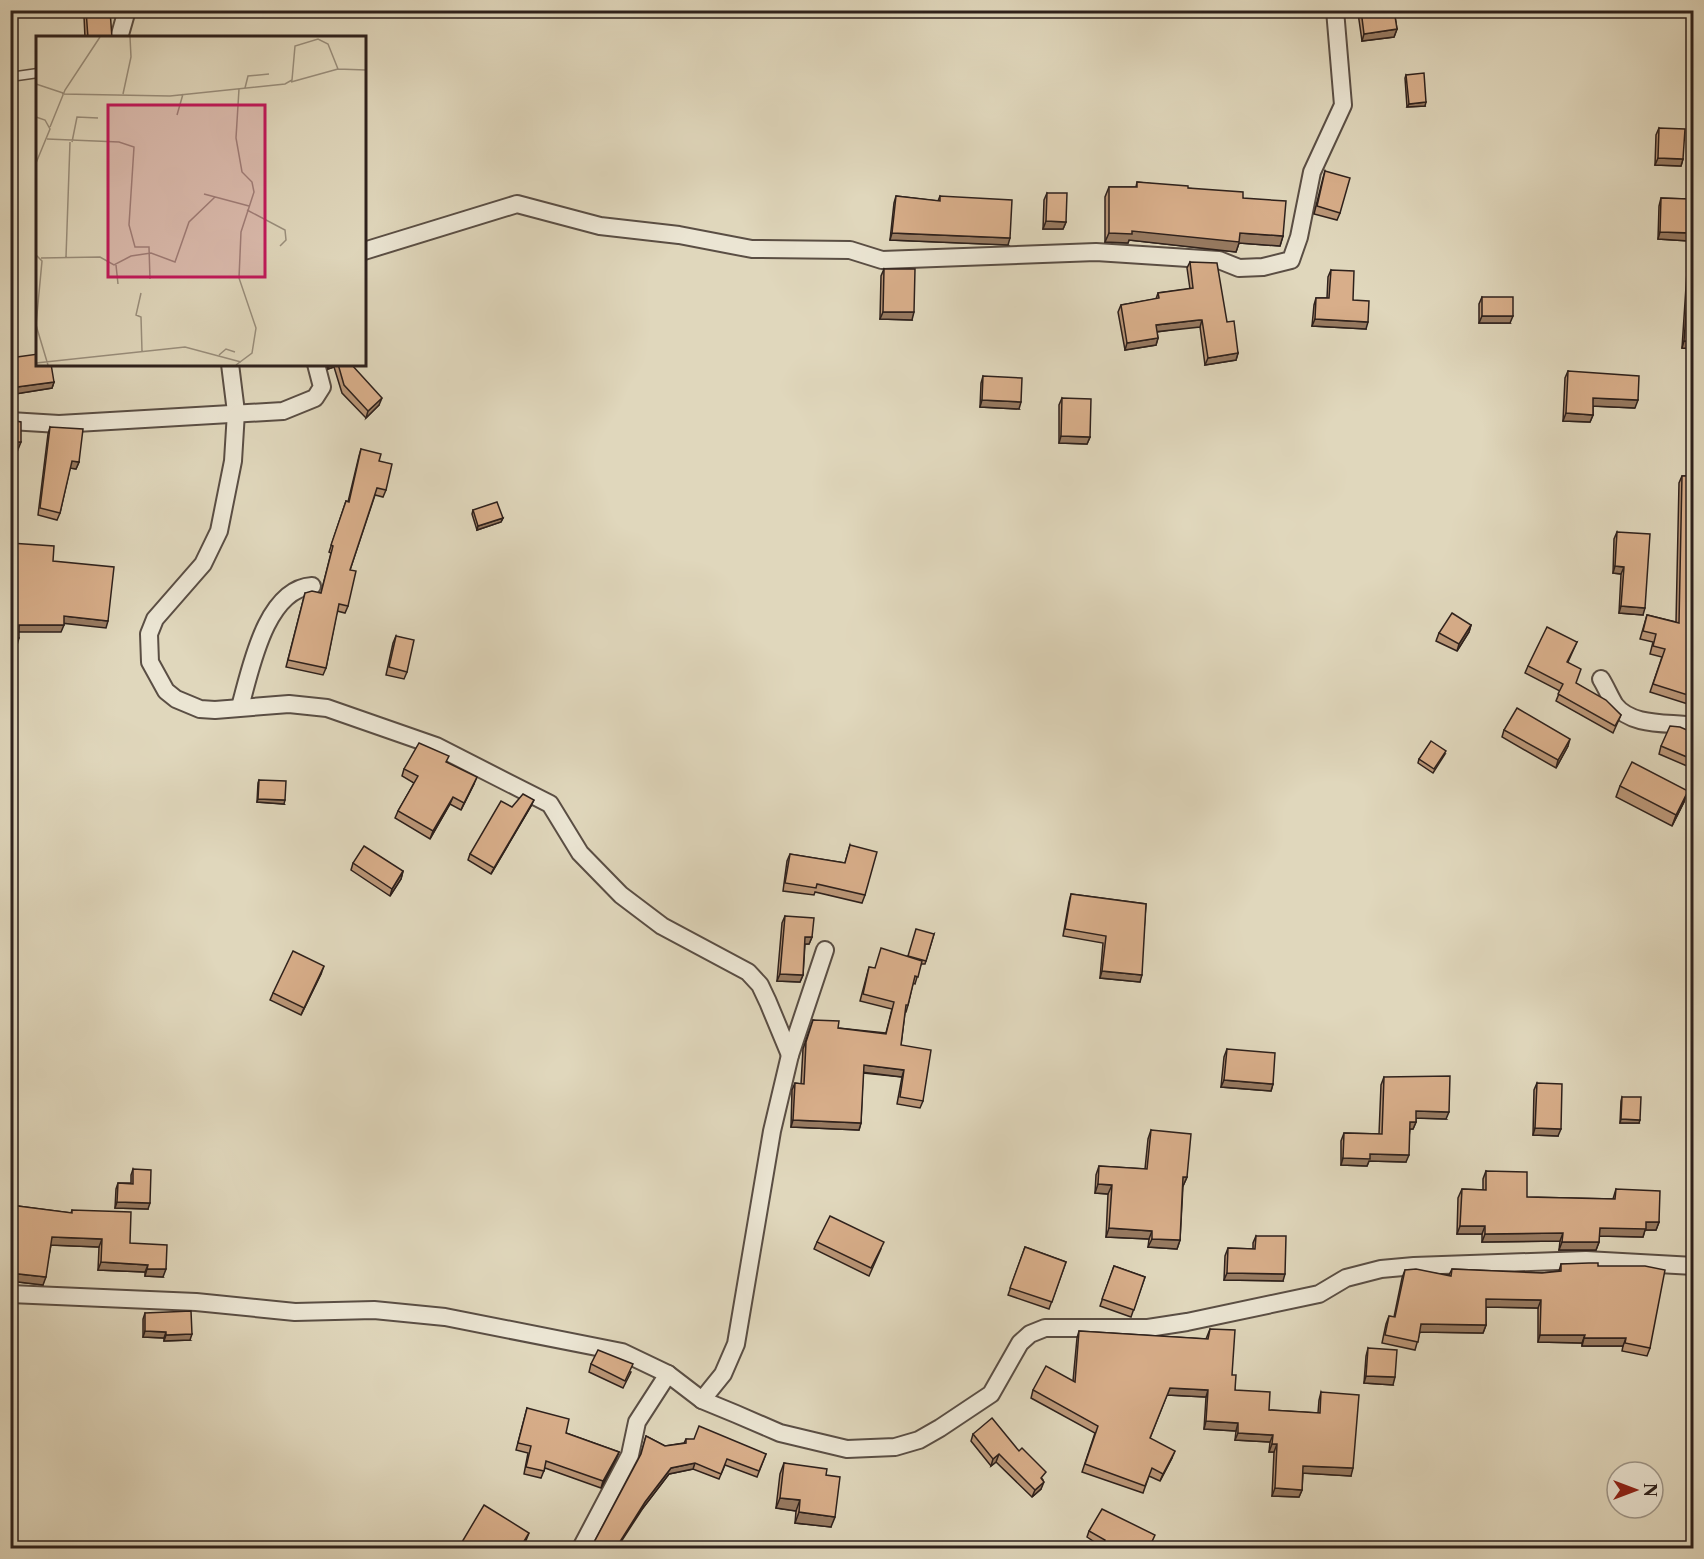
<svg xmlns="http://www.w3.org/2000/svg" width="1704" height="1559" viewBox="0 0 1704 1559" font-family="'Libre Caslon Text',serif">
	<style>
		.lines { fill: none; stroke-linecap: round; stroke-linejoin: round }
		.lane-casing { stroke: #5a4e44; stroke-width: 11 }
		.street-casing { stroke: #5a4e44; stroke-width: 20 }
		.lane { stroke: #ebe5d3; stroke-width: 8 }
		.street { stroke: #ebe5d3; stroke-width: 16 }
		.wall { fill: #ba9677; stroke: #2e211c; stroke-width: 1.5 }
		.shaded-wall { fill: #977a61; stroke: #2e211c; stroke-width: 1.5 }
		.building { fill: #d8ae8a; stroke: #2e211c; stroke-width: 1.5 }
		.inset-road { fill: none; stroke: #998e7c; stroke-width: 1.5 }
		.view { fill: #c2185b; fill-opacity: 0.15; stroke: #c2185b; stroke-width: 3 }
		.inset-edge { fill: none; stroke: #2e211c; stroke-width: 3 }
	</style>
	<rect width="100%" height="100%" fill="#e0d7bc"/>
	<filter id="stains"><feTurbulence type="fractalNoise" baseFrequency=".00333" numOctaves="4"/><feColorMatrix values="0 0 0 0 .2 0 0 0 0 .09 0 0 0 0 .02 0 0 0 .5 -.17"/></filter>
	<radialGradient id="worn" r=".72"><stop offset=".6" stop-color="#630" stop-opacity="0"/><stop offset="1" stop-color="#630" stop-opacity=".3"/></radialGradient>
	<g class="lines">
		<g class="lane-casing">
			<polyline id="lane" points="10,77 38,73"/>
		</g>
		<g class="street-casing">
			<g id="street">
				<polyline points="119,38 127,10"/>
				<polyline points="364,251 517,204 600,226 679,235 752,249 850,250 882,260 1096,252 1219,260 1239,268 1263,267 1291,260 1299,237 1312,172 1343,105 1335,10"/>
				<polyline points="230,364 236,412 233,461 219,531 203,564 155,619 149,634 150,662 166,691 176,699 200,709 215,710 289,704 327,708 436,746 550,804 580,853 621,895 662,926 748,972 760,985 768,1002 790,1055"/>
				<polyline points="10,421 59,424 283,411 315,398 322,387 316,364"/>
				<path d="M 1601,679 C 1606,687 1610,697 1615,705 C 1632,727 1669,722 1694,726"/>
				<path d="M 240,707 C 250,672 265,589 312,586"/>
				<polyline points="10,1294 196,1302 295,1312 374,1310 445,1317 622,1352 668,1374 702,1400 736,1414 780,1433 847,1449 895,1447 919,1440 940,1428 991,1394 1020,1343 1030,1334 1045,1328 1148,1328 1187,1322 1319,1294 1346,1278 1381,1269 1414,1266 1586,1260 1694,1266"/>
				<polyline points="702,1400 723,1374 736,1344 772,1131 790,1055 825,950"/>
				<polyline points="581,1548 630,1455 637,1422 668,1374"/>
			</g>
		</g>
		<use href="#lane" class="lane"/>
		<use href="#street" class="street"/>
	</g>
	<g class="wall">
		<polygon points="86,10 112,38 85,38 84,16"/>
		<polygon points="1358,10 1394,10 1397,29 1394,37 1362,41 1358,13"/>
		<polygon points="1406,75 1425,106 1407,107 1405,78"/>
		<polygon points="1659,128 1683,159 1681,166 1655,165 1656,135"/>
		<polygon points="1325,171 1340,213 1337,220 1314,214 1323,178"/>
		<polygon points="1690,176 1694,176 1694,349 1682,348 1689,241 1658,239 1659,206 1661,198 1687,199 1687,183"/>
		<polygon points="1137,182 1188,188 1243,198 1283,236 1280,246 1239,243 1236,252 1129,240 1128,243 1105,242 1105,197 1109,187 1136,187"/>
		<polygon points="1047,193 1066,222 1063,229 1043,229 1044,200"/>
		<polygon points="896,196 938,201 940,196 1008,245 890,240 894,203"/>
		<polygon points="1190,262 1227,322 1238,353 1236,360 1205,365 1200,327 1197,326 1157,332 1158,338 1156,345 1125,350 1118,312 1121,305 1156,299 1158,293 1190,289 1187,268"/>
		<polygon points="884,269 912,320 880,319 881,276"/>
		<polygon points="1331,270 1353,300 1366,329 1312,326 1314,305 1316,298 1327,298 1328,277"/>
		<polygon points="1482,297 1510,323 1479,323 1479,304"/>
		<polygon points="10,358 54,382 52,388 15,394 14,385 10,385"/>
		<polygon points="326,364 351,364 379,405 366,418 342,393 334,367 328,369"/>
		<polygon points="1568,371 1635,408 1593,406 1593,415 1590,422 1563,421 1565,378"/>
		<polygon points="983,376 1019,409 980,407 981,383"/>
		<polygon points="1062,398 1090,437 1087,444 1059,443 1059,405"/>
		<polygon points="50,427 79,462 76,469 70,468 60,513 57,520 38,515 48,434"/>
		<polygon points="361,449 379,461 386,490 383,497 375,495 350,570 348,606 345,613 337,611 326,668 323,675 286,667 305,593 321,593 331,553 329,552 346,501 348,502 359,456"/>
		<polygon points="1682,476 1694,476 1694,706 1650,692 1662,657 1650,654 1653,642 1640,639 1647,615 1676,622 1679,483"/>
		<polygon points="473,510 503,518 501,522 477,530 472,514"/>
		<polygon points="1617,532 1643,615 1619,613 1621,574 1613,573 1614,539"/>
		<polygon points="1471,625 1469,632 1457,651 1436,641 1439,633"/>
		<polygon points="396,636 407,672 404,679 386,675 393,643"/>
		<polygon points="1577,642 1568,662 1576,683 1621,715 1613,733 1556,701 1560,691 1525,673 1528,666"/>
		<polygon points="1504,730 1568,746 1556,768 1502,737"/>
		<polygon points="1694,733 1694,769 1659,754 1661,746"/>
		<polygon points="1445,754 1433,773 1418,763 1419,759"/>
		<polygon points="447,762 474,784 461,810 450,804 430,839 395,818 398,811 414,783 402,776 404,769"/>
		<polygon points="259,780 284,804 257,802 258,783"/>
		<polygon points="1620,786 1684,802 1672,826 1616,797"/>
		<polygon points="531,806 491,874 468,860 470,854 512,807"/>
		<polygon points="850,845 865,895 862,903 815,892 814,895 783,891 787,861 790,854 845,863"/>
		<polygon points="353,863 403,871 401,879 390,896 351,870"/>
		<polygon points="1071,894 1146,904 1140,982 1100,978 1103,943 1063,936 1069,902"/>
		<polygon points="785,916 812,937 809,944 805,944 803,975 800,982 777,981 782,923"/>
		<polygon points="934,934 925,964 921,964 915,984 913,983 908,1005 906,1012 905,1012 901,1045 923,1101 920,1108 897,1104 902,1077 863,1073 861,1123 859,1130 791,1127 792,1090 795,1083 801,1084 803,1049 813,1020 838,1028 886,1033 892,1009 860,1001 869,967 874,968 908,956"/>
		<polygon points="321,974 301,1015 270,1000 273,993"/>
		<polygon points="1227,1049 1273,1084 1271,1091 1221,1087 1224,1057"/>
		<polygon points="1384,1077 1446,1119 1416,1118 1416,1122 1413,1129 1410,1129 1406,1162 1369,1161 1367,1166 1341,1165 1341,1141 1344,1133 1379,1134 1381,1085"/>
		<polygon points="1537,1083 1558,1136 1533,1135 1534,1090"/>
		<polygon points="1622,1097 1639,1123 1620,1123 1621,1101"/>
		<polygon points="1151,1130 1187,1177 1183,1186 1180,1240 1177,1249 1148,1247 1149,1239 1106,1237 1108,1194 1095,1193 1096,1175 1099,1166 1145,1169 1148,1139"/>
		<polygon points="133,1169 148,1209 115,1208 116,1189 118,1183 131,1183 131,1175"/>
		<polygon points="1486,1171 1527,1197 1613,1199 1616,1189 1659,1222 1656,1230 1645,1230 1643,1237 1599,1236 1599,1242 1596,1250 1559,1250 1560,1241 1482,1242 1482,1234 1457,1234 1458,1198 1462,1189 1483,1190 1483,1179"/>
		<polygon points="10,1205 71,1213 72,1210 130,1243 163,1277 145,1276 145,1272 98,1270 99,1247 51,1245 43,1285 10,1281 10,1254 12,1243"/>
		<polygon points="1256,1236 1283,1281 1224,1280 1225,1256 1228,1248 1253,1249 1253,1243"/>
		<polygon points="817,1242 881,1249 869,1276 814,1249"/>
		<polygon points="1025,1247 1066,1262 1049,1309 1008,1295"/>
		<polygon points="1561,1264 1598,1266 1650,1348 1647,1356 1622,1351 1623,1346 1582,1346 1582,1343 1538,1342 1538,1308 1486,1307 1486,1325 1483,1333 1420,1332 1415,1350 1382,1343 1386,1324 1389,1316 1394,1317 1402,1278 1405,1270 1449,1275 1452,1269 1542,1273 1559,1271"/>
		<polygon points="1114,1266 1145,1277 1131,1317 1100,1306"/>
		<polygon points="145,1313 190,1340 164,1341 164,1338 143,1337 143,1319"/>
		<polygon points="1210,1329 1232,1375 1235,1390 1269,1410 1318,1413 1319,1400 1321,1392 1351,1476 1303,1473 1302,1490 1299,1497 1272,1496 1274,1452 1269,1452 1270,1442 1235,1440 1236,1431 1204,1429 1206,1397 1167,1395 1150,1438 1172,1458 1160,1481 1149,1476 1143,1493 1082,1472 1095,1433 1031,1398 1033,1390 1073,1381 1077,1338 1079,1331 1206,1339"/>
		<polygon points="1368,1348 1393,1385 1364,1383 1366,1356"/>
		<polygon points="591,1364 631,1372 623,1388 589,1372"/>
		<polygon points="527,1408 566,1433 619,1452 616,1459 601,1488 545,1468 541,1478 524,1474 528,1453 516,1450"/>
		<polygon points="973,1434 1019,1451 1043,1480 1041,1489 1032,1497 996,1462 991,1466 971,1441"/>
		<polygon points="646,1436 665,1446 684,1443 686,1439 766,1454 757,1477 725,1465 719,1479 693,1469 669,1474 643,1508 640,1457"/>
		<polygon points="784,1463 826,1475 831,1527 795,1523 796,1511 776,1508 780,1474"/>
		<polygon points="1089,1531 1153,1542 1102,1547 1087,1537"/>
		<polygon points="462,1542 525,1543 522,1548 460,1548"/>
	</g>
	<g class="shaded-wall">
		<polygon points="1397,29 1394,37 1362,41 1364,34"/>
		<polygon points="1426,102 1425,106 1407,107 1409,104"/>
		<polygon points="1658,158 1683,159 1681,166 1655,165"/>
		<polygon points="1046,221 1066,222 1063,229 1043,229"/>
		<polygon points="1132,231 1240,233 1283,236 1280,246 1239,243 1236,252 1129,240 1128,243 1105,242 1109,233"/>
		<polygon points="1660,232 1692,233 1689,241 1658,239"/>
		<polygon points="892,233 1010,238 1008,245 890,240"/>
		<polygon points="883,312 914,312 912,320 880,319"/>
		<polygon points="1482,316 1513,316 1510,323 1479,323"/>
		<polygon points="1315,319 1368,322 1366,329 1312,326"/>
		<polygon points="1199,320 1202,320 1200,327 1153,332 1156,325"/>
		<polygon points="1158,338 1156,345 1125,350 1127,343"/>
		<polygon points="1684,341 1694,341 1694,349 1682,348"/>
		<polygon points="1238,353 1236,360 1205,365 1208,358"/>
		<polygon points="330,364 335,364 334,367 328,369"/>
		<polygon points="54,382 52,388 15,394 17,387"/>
		<polygon points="382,398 379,405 366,418 368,411"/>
		<polygon points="1593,398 1638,400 1635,408 1591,406"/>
		<polygon points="982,400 1021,402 1019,409 980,407"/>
		<polygon points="1566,413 1593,415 1590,422 1563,421"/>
		<polygon points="1061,436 1090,437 1087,444 1059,443"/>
		<polygon points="10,442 21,442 17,452 10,452"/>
		<polygon points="72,461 79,462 76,469 69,468"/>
		<polygon points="503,518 501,522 477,530 478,526"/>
		<polygon points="1615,566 1624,567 1621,574 1613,573"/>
		<polygon points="1621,606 1645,608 1643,615 1619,613"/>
		<polygon points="64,616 108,621 106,628 61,623"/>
		<polygon points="19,625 64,625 61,632 17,632"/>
		<polygon points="1471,625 1469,632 1457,651 1459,644"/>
		<polygon points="10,638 19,638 17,645 10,645"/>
		<polygon points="1570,739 1568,746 1556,768 1558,760"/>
		<polygon points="477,777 474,784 461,810 464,803"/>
		<polygon points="1688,791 1684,802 1672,826 1676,815"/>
		<polygon points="453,797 450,804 430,839 433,831"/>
		<polygon points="258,799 285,800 284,804 257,802"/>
		<polygon points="534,800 531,806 491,874 494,868"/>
		<polygon points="403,871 401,879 390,896 392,889"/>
		<polygon points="805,937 812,937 809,944 802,944"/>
		<polygon points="324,966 321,974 301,1015 304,1008"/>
		<polygon points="1102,971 1142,975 1140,982 1100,978"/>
		<polygon points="780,974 803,975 800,982 777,981"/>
		<polygon points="864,1065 904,1070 902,1077 861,1072"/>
		<polygon points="1224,1080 1273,1084 1271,1091 1221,1087"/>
		<polygon points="1416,1111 1449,1112 1446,1119 1413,1118"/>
		<polygon points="1621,1119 1640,1120 1639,1123 1620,1123"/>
		<polygon points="793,1120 861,1123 859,1130 791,1127"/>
		<polygon points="1410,1122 1416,1122 1413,1129 1407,1129"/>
		<polygon points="1535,1128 1561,1129 1558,1136 1533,1135"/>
		<polygon points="1370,1154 1409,1155 1406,1162 1369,1161 1367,1166 1341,1165 1343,1158"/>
		<polygon points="1183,1177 1187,1177 1183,1186 1180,1186"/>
		<polygon points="1098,1184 1112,1185 1108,1194 1095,1193"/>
		<polygon points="117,1202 150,1203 148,1209 115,1208"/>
		<polygon points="1646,1222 1659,1222 1656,1230 1645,1230 1643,1237 1597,1236 1600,1228"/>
		<polygon points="1460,1226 1485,1226 1482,1234 1457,1234"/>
		<polygon points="1109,1228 1152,1231 1149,1239 1106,1237"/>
		<polygon points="1563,1233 1560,1241 1482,1242 1485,1234"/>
		<polygon points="10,1235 15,1235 12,1243 10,1242"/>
		<polygon points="52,1237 102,1239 99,1247 49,1245"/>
		<polygon points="1152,1239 1180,1240 1177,1249 1148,1247"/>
		<polygon points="1562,1242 1599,1242 1596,1250 1559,1250"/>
		<polygon points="101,1262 148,1265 145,1272 98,1270"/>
		<polygon points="147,1269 166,1269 163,1277 145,1276"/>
		<polygon points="10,1273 46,1277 43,1285 10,1281"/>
		<polygon points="1227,1273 1285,1274 1283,1281 1224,1280"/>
		<polygon points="1486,1299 1541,1300 1538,1308 1483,1307"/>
		<polygon points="1421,1324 1486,1325 1483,1333 1418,1332"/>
		<polygon points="145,1331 166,1332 164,1338 143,1337"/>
		<polygon points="192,1334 190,1340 164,1341 166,1335"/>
		<polygon points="1540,1335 1585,1335 1582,1343 1538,1342"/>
		<polygon points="1584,1338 1626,1338 1623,1346 1582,1346"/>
		<polygon points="1366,1376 1395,1377 1393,1385 1364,1383"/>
		<polygon points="1170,1388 1208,1390 1206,1397 1167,1395"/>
		<polygon points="1206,1421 1238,1423 1236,1431 1204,1429"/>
		<polygon points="1238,1433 1273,1435 1270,1442 1235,1440"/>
		<polygon points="1272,1444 1277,1444 1274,1452 1269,1452"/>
		<polygon points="1175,1451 1172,1458 1160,1481 1163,1474"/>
		<polygon points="619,1452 616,1459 601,1488 603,1481"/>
		<polygon points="999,1454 996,1462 991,1466 993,1459"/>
		<polygon points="695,1463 693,1469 669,1474 643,1508 617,1548 616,1548 645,1502 671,1468"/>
		<polygon points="1303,1466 1353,1468 1351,1476 1301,1473"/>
		<polygon points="1044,1482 1041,1489 1032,1497 1035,1490"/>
		<polygon points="1275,1488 1302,1490 1299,1497 1272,1496"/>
		<polygon points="780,1498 800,1500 796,1511 776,1508"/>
		<polygon points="799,1512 835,1517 831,1527 795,1523"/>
		<polygon points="529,1533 525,1543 522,1548 520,1548"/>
	</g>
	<g class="building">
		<polygon points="86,10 110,10 112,38 88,38"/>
		<polygon points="1361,10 1394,10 1397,29 1364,34"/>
		<polygon points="1424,73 1426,102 1409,104 1406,75"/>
		<polygon points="1659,128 1685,129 1683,159 1658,158"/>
		<polygon points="1325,171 1350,178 1340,213 1317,206"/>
		<polygon points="1690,176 1694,176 1694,341 1684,341 1692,233 1660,232 1661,198 1689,199"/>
		<polygon points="1137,182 1188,186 1188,188 1243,192 1243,198 1286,201 1283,236 1240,233 1239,242 1132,231 1132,234 1109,233 1109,187 1137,187"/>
		<polygon points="1047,193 1067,193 1066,222 1046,221"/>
		<polygon points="896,196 940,201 940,196 1012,200 1010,238 892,233"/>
		<polygon points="1190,262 1217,263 1227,322 1234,321 1238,353 1208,358 1202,320 1199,320 1156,325 1158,338 1127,343 1121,305 1159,298 1158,293 1193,288"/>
		<polygon points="884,269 915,269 914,312 883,312"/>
		<polygon points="1331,270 1354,271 1353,300 1369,301 1368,322 1315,319 1316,298 1329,298"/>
		<rect x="1482" y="297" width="31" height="19"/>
		<polygon points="38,354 38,364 51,364 54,382 17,387 16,379 10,378 10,358"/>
		<polygon points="338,364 351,364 382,398 368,411 344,385"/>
		<polygon points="1568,371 1639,376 1638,400 1593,398 1593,415 1566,413"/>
		<polygon points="983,376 1022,378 1021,402 982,400"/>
		<polygon points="1062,398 1091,399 1090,437 1061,436"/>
		<polygon points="10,420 21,422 21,442 10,442"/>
		<polygon points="50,427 83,429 79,462 72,461 60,513 40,508"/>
		<polygon points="361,449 381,454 379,461 392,464 386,490 377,488 350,570 356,571 348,606 339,604 326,668 288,660 305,593 312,591 321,593 333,546 331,545 346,501 349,502"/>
		<polygon points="1682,476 1694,476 1694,697 1653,684 1665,649 1653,646 1656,634 1643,631 1647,615 1679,623"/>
		<polygon points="497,502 503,518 478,526 473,510"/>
		<polygon points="1617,532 1650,534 1645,608 1621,606 1624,567 1615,566"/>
		<polygon points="10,543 54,546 53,561 114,567 108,621 64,616 64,625 19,625 19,638 10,638"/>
		<polygon points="1452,613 1471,625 1459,644 1439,633"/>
		<polygon points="1547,627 1577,642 1567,662 1581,669 1576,683 1606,700 1621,715 1615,726 1558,694 1563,684 1528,666"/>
		<polygon points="396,636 414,640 407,672 389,667"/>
		<polygon points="1517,708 1570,739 1558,760 1504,730"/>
		<polygon points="1670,726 1680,727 1694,733 1694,760 1661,746"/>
		<polygon points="1431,741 1446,751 1434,769 1419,759"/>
		<polygon points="419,743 449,756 446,762 477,777 464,803 453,797 433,831 398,811 418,776 404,769"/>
		<polygon points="1632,762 1688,791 1676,815 1620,786"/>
		<polygon points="259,780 286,781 285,800 258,799"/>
		<polygon points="523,794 534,800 494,868 470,854 501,801 512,807"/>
		<polygon points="850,845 877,852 865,895 817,884 816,888 785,883 790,854 845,863"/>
		<polygon points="364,846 403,871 392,889 353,863"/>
		<polygon points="1071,894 1146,904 1142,975 1102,971 1106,936 1065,929"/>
		<polygon points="785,916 814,918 812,937 805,937 803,975 780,974"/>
		<polygon points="916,929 934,934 926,961 908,956"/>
		<polygon points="881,948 922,961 918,977 915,976 908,1005 906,1005 901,1045 931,1050 923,1101 900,1097 904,1070 864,1065 861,1123 793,1120 795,1083 804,1084 806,1042 813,1020 839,1021 838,1028 886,1034 894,1002 863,994 869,967 875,968"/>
		<polygon points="293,951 324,966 304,1008 273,993"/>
		<polygon points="1227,1049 1275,1053 1273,1084 1224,1080"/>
		<polygon points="1450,1076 1449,1112 1416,1111 1416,1122 1410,1122 1409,1155 1370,1154 1370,1159 1343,1158 1344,1133 1382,1134 1384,1077"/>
		<polygon points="1537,1083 1562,1084 1561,1129 1535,1128"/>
		<polygon points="1622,1097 1641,1097 1640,1120 1621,1119"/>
		<polygon points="1151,1130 1191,1134 1187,1177 1183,1177 1180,1240 1152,1239 1152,1231 1109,1228 1112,1185 1098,1184 1099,1166 1147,1169"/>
		<polygon points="133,1169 151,1170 150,1203 117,1202 118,1183 133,1184"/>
		<polygon points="1486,1171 1527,1172 1527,1197 1615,1199 1616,1189 1660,1191 1659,1222 1646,1222 1646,1229 1600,1228 1599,1242 1562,1242 1563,1233 1485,1234 1485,1226 1460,1226 1462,1189 1486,1190"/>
		<polygon points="10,1205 72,1213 72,1210 131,1212 130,1243 167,1245 166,1269 147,1269 148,1265 101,1262 102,1239 52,1237 46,1277 10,1273 15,1235 10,1235"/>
		<polygon points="830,1216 884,1242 871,1268 817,1242"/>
		<polygon points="1256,1236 1286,1236 1285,1274 1227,1273 1228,1248 1255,1249"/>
		<polygon points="1025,1247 1066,1262 1052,1302 1010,1288"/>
		<polygon points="1589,1263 1598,1263 1598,1266 1645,1266 1665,1270 1650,1348 1625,1343 1626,1338 1584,1338 1585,1335 1540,1335 1541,1300 1486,1299 1486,1325 1421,1324 1418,1342 1385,1335 1389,1316 1395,1317 1405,1270 1416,1269 1451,1276 1452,1269 1542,1273 1561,1271 1561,1264"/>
		<polygon points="1114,1266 1145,1277 1134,1310 1102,1299"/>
		<polygon points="191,1311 192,1334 166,1335 166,1332 145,1331 145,1313"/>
		<polygon points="1210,1329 1235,1330 1232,1375 1236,1375 1235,1390 1270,1392 1269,1410 1320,1413 1321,1392 1359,1395 1353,1468 1303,1466 1302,1490 1275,1488 1277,1444 1272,1444 1273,1435 1238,1433 1238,1423 1206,1421 1208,1390 1170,1388 1150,1438 1175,1451 1163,1474 1152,1468 1145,1486 1085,1464 1098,1426 1033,1390 1046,1366 1075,1382 1079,1331 1208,1339"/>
		<polygon points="1368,1348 1397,1350 1395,1377 1366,1376"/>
		<polygon points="598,1350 633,1364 625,1381 591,1364"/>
		<polygon points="527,1408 569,1419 566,1433 619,1452 603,1481 546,1461 544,1471 526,1467 531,1446 518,1443"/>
		<polygon points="992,1418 1019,1451 1022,1448 1046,1472 1041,1478 1044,1482 1035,1490 999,1454 993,1459 973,1434"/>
		<polygon points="699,1426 766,1454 759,1471 727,1459 721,1474 695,1463 671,1468 645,1502 616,1548 591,1548 641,1454 646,1436 665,1446 686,1443 686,1439 694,1439"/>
		<polygon points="784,1463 827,1469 826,1475 840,1477 835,1517 799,1512 800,1500 780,1498"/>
		<polygon points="484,1505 529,1533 520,1548 473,1548 462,1542"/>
		<polygon points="1102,1509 1155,1535 1149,1548 1101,1548 1105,1540 1089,1531"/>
	</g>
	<g transform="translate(36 36)">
		<rect width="330" height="330" fill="#e0d7bc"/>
		<path class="inset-road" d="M 255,46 L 302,33M 0,48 L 27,57M 209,52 L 212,40 L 233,38M 26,58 L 134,60 L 249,48 L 256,44 L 259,10 L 282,3 L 292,8 L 302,33 L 330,34M 87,58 L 95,21 L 94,1M 141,79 L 147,58M 0,81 L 9,84 L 14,93 L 0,127M 14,91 L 29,54 L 64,1M 11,103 L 83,106 L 98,111 L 93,189 L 99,211 L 113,211 L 114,243M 36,106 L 41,81 L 62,82M 168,158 L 213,170M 211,174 L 249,194 L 250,204 L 244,210M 0,219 L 6,225 L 0,289M 30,221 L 34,106M 5,222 L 64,221 L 78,229 L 95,220 L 115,217 L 139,226 L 153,186 L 179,161M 80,229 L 82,248M 105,257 L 100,279 L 105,281 L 106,315M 0,289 L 12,329M 183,319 L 190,313 L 199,316M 0,327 L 149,311 L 205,326M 200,329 L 216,317 L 220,292 L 203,242 L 205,196 L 218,156 L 216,146 L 206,136 L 200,102 L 203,53"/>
		<path class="view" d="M 72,69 L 229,69 L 229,241 L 72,241 Z"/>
		<rect width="330" height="330" class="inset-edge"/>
	</g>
	<rect width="1704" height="1559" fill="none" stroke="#e0d7bc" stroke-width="36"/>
	<rect x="12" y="12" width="1680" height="1535" fill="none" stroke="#2e211c" stroke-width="3"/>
	<rect x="18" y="18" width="1668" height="1523" fill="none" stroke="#2e211c" stroke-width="1.5"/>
	<g transform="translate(1635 1490) rotate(90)"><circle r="28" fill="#ebe5d3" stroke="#9f978a" stroke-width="1.5"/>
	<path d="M0-4.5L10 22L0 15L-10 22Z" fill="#8f2418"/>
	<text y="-9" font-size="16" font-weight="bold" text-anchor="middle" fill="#2e211c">N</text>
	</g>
	<rect width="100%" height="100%" filter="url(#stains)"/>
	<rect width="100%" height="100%" fill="url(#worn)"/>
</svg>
